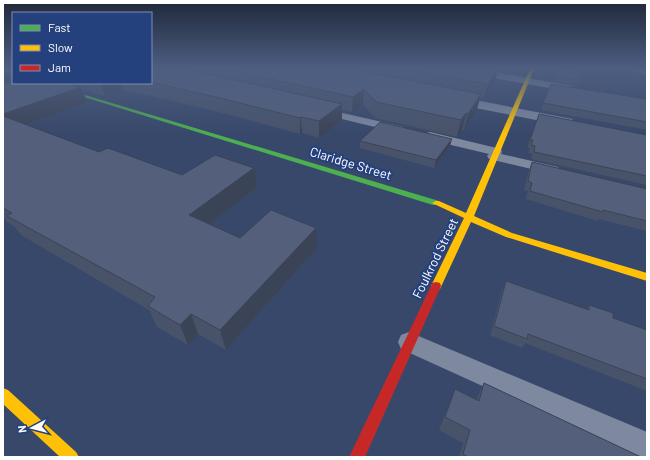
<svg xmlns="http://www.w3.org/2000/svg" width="650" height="460" viewBox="0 0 650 460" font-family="Barlow,sans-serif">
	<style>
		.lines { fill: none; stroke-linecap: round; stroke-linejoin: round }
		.lane { fill: #7e89a0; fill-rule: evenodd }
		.street { fill: #7e89a0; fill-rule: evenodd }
		.fast { fill: #4caf50; fill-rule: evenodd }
		.slow { fill: #ffc107; fill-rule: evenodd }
		.jam { fill: #c62828; fill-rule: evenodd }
		.wall { fill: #48536a }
		.shaded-wall { fill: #3b4356 }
		.building { fill: #54607b; stroke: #3b4356 }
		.labels { text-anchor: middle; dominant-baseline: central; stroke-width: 4; stroke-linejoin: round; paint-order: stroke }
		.street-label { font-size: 13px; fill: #fff; stroke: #24417e }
	</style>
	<rect width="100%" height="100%" fill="#38486a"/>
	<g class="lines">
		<g class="lane">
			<polygon points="456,69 477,69 572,86 577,89 572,92 460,72"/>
			<polygon points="626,69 647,69 647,75"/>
			<polygon points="321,108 404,127 406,129 404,131 400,133 317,113 316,111 317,109"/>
			<polygon points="430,132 501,149 502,152 501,154 558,167 560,170 558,173 553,174 489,159 487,156 489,154 426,139 424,136 426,133"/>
			<polygon points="409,332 647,432 647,457 637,456 401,349 398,342 401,335"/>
		</g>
		<polygon class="street" points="450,95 567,118 572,119 574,122 572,125 567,126 445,102 443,99 445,96"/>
		<polygon class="fast" points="55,86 439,201 440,203 436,205 433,205 55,88"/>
		<g class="slow">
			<polygon points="530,69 534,69 474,216 512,233 647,273 647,281 506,237 471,222 440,289 436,290 432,289 431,286 464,218 432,203 436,201 439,201 466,213"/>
			<polygon points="3,388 8,390 76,452 79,457 60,457 3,404"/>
		</g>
		<polygon class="jam" points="436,282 440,283 441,286 365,457 349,457 431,286 432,283"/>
	</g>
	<g class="wall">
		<polygon points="3,69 13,83 151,83 151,69 498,69 495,81 484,99 480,98 477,109 464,130 462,130 457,137 375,118 363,104 352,112 342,110 342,120 319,138 302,133 300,134 223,113 122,89 105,96 82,89 87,102 26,125 99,152 182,175 257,187 209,224 240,238 317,248 226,350 198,334 188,345 157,327 149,310 21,235 15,227 7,222 3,217"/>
		<polygon points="557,69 580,80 578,86 552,82"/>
		<polygon points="551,84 647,99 647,130 541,110"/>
		<polygon points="539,114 647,135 647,185 531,159 532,154 528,153 530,148 527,147"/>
		<polygon points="360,141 450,146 434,168 360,148"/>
		<polygon points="532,162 647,189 647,231 599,219 598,221 526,199 528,191 524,190 529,170"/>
		<polygon points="506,281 586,309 589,305 613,318 647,330 647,391 525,343 522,348 490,335 502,290"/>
		<polygon points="484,383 641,457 459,457 463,443 439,430 449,404 455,389 476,400"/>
	</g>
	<g class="shaded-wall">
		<polygon points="497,69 498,69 495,81 484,99 488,84"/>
		<polygon points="13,71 13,83 3,91 3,74"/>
		<polygon points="100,83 120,83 122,89 105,96"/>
		<polygon points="81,87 87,102 9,131 3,120 3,114"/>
		<polygon points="364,89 363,104 352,112 353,97"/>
		<polygon points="481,94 477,109 464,130 468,114"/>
		<polygon points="342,104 342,120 319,138 319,121"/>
		<polygon points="466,113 462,130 457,137 461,120"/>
		<polygon points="301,117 302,133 300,134 300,118"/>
		<polygon points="452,139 450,146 434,168 436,160"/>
		<polygon points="254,168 257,187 195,235 189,215"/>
		<polygon points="316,228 317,248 226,350 220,330"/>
		<polygon points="191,314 198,334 188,345 180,325"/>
	</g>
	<g class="building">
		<polygon points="3,69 13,69 13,71 3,74"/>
		<polygon points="151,69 186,69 342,104 319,121 301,117 300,118 220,98 151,82"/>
		<polygon points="226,69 350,69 481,94 468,114 466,113 461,120 376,102 364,89 353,97"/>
		<polygon points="405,69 497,69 488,84"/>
		<polygon points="557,69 581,69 580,80 554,76"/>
		<polygon points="13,81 13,83 66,83 81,87 3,114 3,84"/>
		<polygon points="551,84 647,99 647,122 543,103"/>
		<polygon points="539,114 647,135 647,176 534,152 535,146 531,145 533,140 530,140"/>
		<polygon points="3,116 99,152 108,148 182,175 215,155 254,168 189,215 240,238 271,210 316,228 220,330 191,314 180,325 148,306 155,297 7,216 12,213 3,208"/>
		<polygon points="380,122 452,139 436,160 360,141"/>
		<polygon points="532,162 647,189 647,221 603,210 603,212 530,191 532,183 528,181"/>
		<polygon points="506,281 589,310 589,305 613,313 613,318 647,330 647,379 528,334 527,339 494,326"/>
		<polygon points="484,383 641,457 468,457 463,454 470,430 445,417 455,389 479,401"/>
	</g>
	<linearGradient id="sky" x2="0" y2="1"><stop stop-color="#1f283a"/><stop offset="0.51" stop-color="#4d5e81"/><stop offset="1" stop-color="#4d5e81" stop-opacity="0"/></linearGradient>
	<rect width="650" height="134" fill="url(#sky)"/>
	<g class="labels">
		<g class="street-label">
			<text transform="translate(351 163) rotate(17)">Claridge Street</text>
			<text transform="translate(435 258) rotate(-64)">Foulkrod Street</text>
		</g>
	</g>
	<rect width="650" height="460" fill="none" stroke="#ffffff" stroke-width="8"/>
	<rect x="12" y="12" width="140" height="72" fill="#24417e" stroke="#7c8db2"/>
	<rect x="20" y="25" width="20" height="6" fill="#4caf50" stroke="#7c8db2"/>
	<text x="48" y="32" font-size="12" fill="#ffffff">Fast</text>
	<rect x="20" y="45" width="20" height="6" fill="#ffc107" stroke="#7c8db2"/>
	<text x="48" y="52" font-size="12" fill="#ffffff">Slow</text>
	<rect x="20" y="65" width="20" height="6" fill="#c62828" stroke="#7c8db2"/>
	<text x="48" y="72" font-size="12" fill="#ffffff">Jam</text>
	<g transform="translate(32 428) rotate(263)" stroke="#24417e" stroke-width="3" paint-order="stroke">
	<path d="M0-3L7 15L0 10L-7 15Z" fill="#ffffff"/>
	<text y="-6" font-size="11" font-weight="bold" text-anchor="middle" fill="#ffffff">N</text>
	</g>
</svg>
